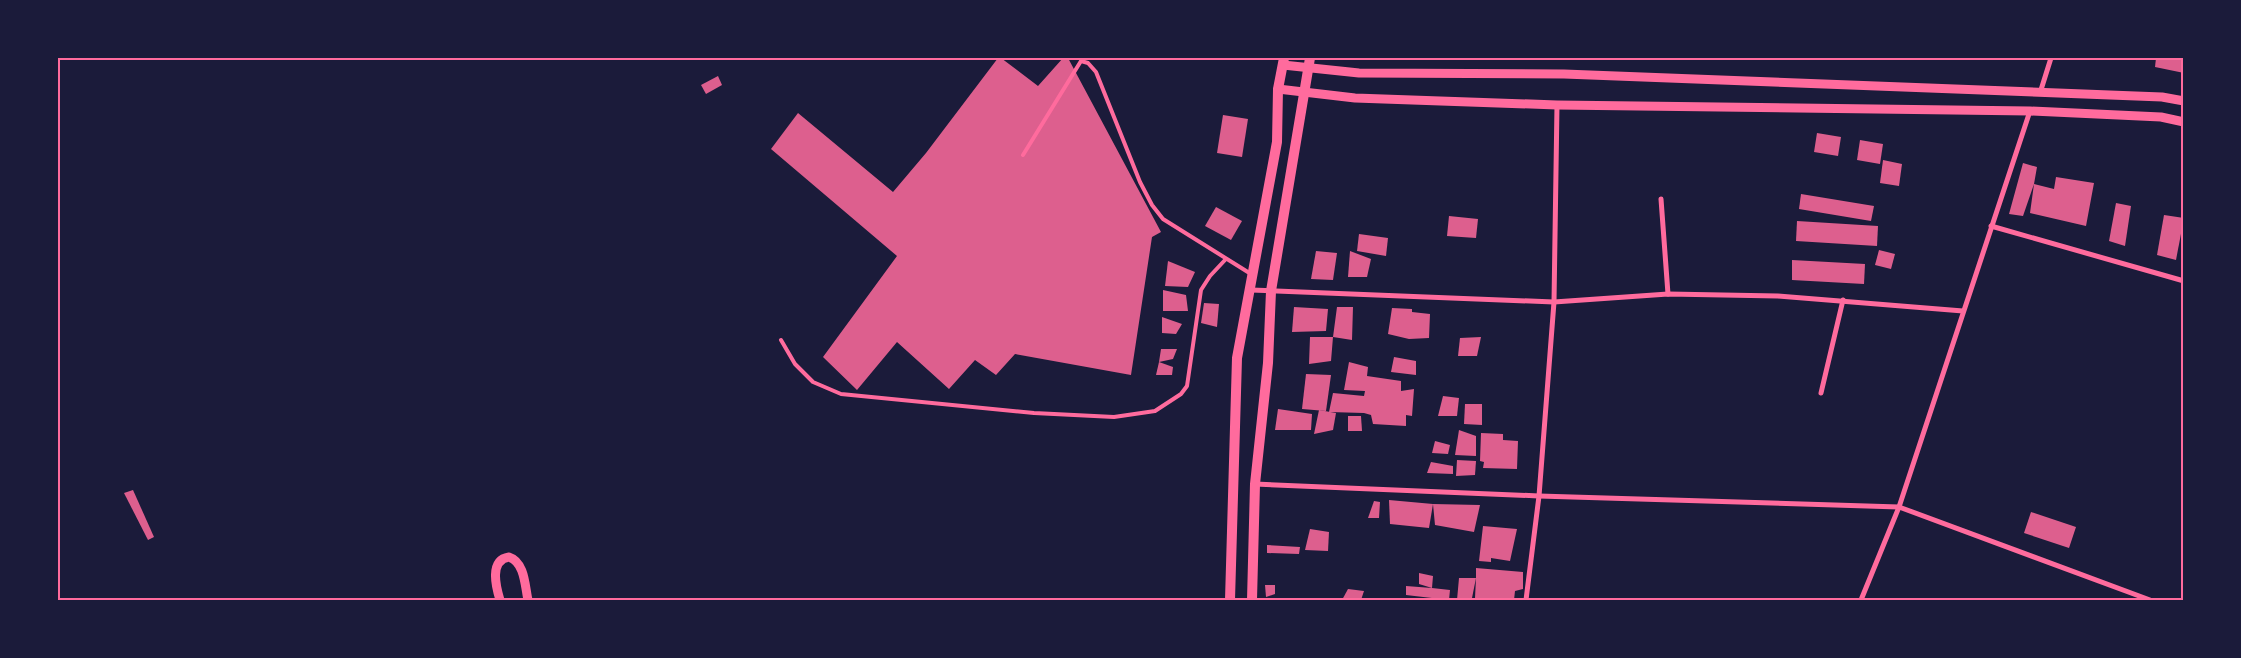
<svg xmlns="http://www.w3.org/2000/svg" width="2241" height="658" viewBox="0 0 2241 658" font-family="Helvetica,sans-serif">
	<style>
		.building { fill: #dd5f8e }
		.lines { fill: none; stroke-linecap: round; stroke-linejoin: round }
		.service { stroke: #ff6b9d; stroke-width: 4 }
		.minor { stroke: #ff6b9d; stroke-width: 5 }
		.tertiary { stroke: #ff6b9d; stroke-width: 9 }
		.secondary { stroke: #ff6b9d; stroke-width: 10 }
		.neatline { fill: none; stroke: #ff6b9d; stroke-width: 2 }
	</style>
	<rect width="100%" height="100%" fill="#1b1b3a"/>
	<g class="building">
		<polygon points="998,58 1001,58 1038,86 1063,58 1068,58 1161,232 1152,237 1131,375 1015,354 996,375 975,360 949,389 897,342 857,390 823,357 897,256 771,149 798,113 893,192 926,153"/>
		<polygon points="2156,58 2184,58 2184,73 2155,67"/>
		<polygon points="718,76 722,85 706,94 701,85"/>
		<polygon points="1223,115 1248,119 1242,157 1217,153"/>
		<polygon points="1817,133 1841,137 1838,156 1814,152"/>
		<polygon points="1860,140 1883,144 1880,164 1857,160"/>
		<polygon points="1883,160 1902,164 1899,186 1880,183"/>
		<polygon points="2023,163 2037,167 2034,184 2054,189 2056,177 2094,183 2086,226 2030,213 2034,184 2023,216 2009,214"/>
		<polygon points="1801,194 1874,206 1871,221 1799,209"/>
		<polygon points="2116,203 2131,206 2125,246 2109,241"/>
		<polygon points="1216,207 1242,221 1231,240 1205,226"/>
		<polygon points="2164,215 2184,218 2176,260 2157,255"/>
		<polygon points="1449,216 1478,219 1476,238 1447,236"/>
		<polygon points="1797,221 1878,226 1877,246 1796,241"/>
		<polygon points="1359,234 1388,238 1386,256 1357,251"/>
		<polygon points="1879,250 1895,254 1891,269 1875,265"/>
		<polygon points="1316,251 1337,253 1333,280 1311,279"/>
		<polygon points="1350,251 1371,259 1367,277 1348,277"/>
		<polygon points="1792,260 1865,264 1864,284 1792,280"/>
		<polygon points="1168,261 1195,272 1188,287 1165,286"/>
		<polygon points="1163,290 1186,295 1188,311 1163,311"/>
		<polygon points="1204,303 1219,304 1217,327 1201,323"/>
		<polygon points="1294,307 1328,309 1326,331 1292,332"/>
		<polygon points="1337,307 1353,307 1352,340 1333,337 1331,361 1309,364 1310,337 1333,337"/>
		<polygon points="1392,308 1412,309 1412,312 1430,314 1429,338 1409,339 1388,334"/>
		<polygon points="1162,317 1182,324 1176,334 1162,333"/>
		<polygon points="1481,337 1477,356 1458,356 1460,338"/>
		<polygon points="1161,349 1177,349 1173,359 1159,362"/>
		<polygon points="1394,357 1416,361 1416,375 1391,372"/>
		<polygon points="1159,362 1173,367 1172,375 1156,375"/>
		<polygon points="1349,362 1368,367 1367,376 1401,381 1401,391 1414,389 1412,416 1406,415 1406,426 1373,424 1371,415 1364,413 1329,412 1333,393 1364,396 1365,391 1344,390"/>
		<polygon points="1306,374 1331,375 1326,411 1302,409"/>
		<polygon points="1443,396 1459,398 1457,416 1438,416"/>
		<polygon points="1465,404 1482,404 1482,425 1464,424"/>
		<polygon points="1278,409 1312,414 1311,430 1275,430"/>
		<polygon points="1319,410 1336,413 1333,430 1314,434"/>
		<polygon points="1348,416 1361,416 1362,431 1348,431"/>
		<polygon points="1459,430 1476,436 1476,456 1455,455"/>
		<polygon points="1481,433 1503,434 1503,440 1518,441 1517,469 1483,468 1484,462 1480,461"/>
		<polygon points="1435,441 1450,445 1448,454 1432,453"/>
		<polygon points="1457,460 1476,461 1475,475 1456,476"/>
		<polygon points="1431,462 1453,466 1453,474 1427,473"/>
		<polygon points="133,490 154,537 148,540 124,493"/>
		<polygon points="1389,500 1433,504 1429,528 1390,524"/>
		<polygon points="1374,501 1380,502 1379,518 1368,518"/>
		<polygon points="1433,504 1480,505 1474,532 1435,525"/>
		<polygon points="2031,512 2076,527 2069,548 2024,533"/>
		<polygon points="1483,526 1517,529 1510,561 1491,558 1491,562 1479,561"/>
		<polygon points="1310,529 1329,532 1328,551 1305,550"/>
		<polygon points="1267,545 1300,547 1299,554 1267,553"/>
		<polygon points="1476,568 1523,572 1523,589 1515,591 1514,600 1475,598 1476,578 1472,598 1457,600 1459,578 1476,578"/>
		<polygon points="1419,573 1433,576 1432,588 1450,590 1449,600 1406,595 1406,586 1432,588 1419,584"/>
		<polygon points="1265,585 1275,585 1275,594 1266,597"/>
		<polygon points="1348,589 1364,591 1361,600 1342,600"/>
	</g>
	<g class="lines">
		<g class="service">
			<polyline points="1023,155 1081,61 1088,63 1096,72 1140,182 1152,205 1163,219 1251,274"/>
			<polyline points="781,340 795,364 813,382 841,394 1034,413 1114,417 1155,411 1181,394 1187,386 1201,290 1210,276 1225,260"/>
		</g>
		<g class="minor">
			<polyline points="2040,93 2051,58"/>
			<polyline points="1661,199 1668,294"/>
			<polyline points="1991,226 2184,281"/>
			<polyline points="1251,290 1554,302 1668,294 1778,296 1963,311"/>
			<polyline points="1821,393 1843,300"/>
			<polyline points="1255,484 1539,496 1899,507 2150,600"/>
			<polyline points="1526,600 1539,496 1554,302 1557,105"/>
			<polyline points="1861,600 1899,507 2030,111"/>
		</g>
		<g class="tertiary">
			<polyline points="1283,65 1359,73 1564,74 2162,97 2184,101"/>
			<polyline points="1278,89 1355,98 1557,105 2030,111 2161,117 2184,122"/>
			<path d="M 500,600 C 496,587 489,560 509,557 C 525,562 525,587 528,600"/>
		</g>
		<g class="secondary">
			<polyline points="1230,600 1237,358 1277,142 1278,89 1284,58"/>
			<polyline points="1252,600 1255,484 1268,363 1271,291 1310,58"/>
		</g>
	</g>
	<rect width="2241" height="658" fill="none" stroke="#1b1b3a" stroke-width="118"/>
	<rect x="59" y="59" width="2123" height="540" class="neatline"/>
</svg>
